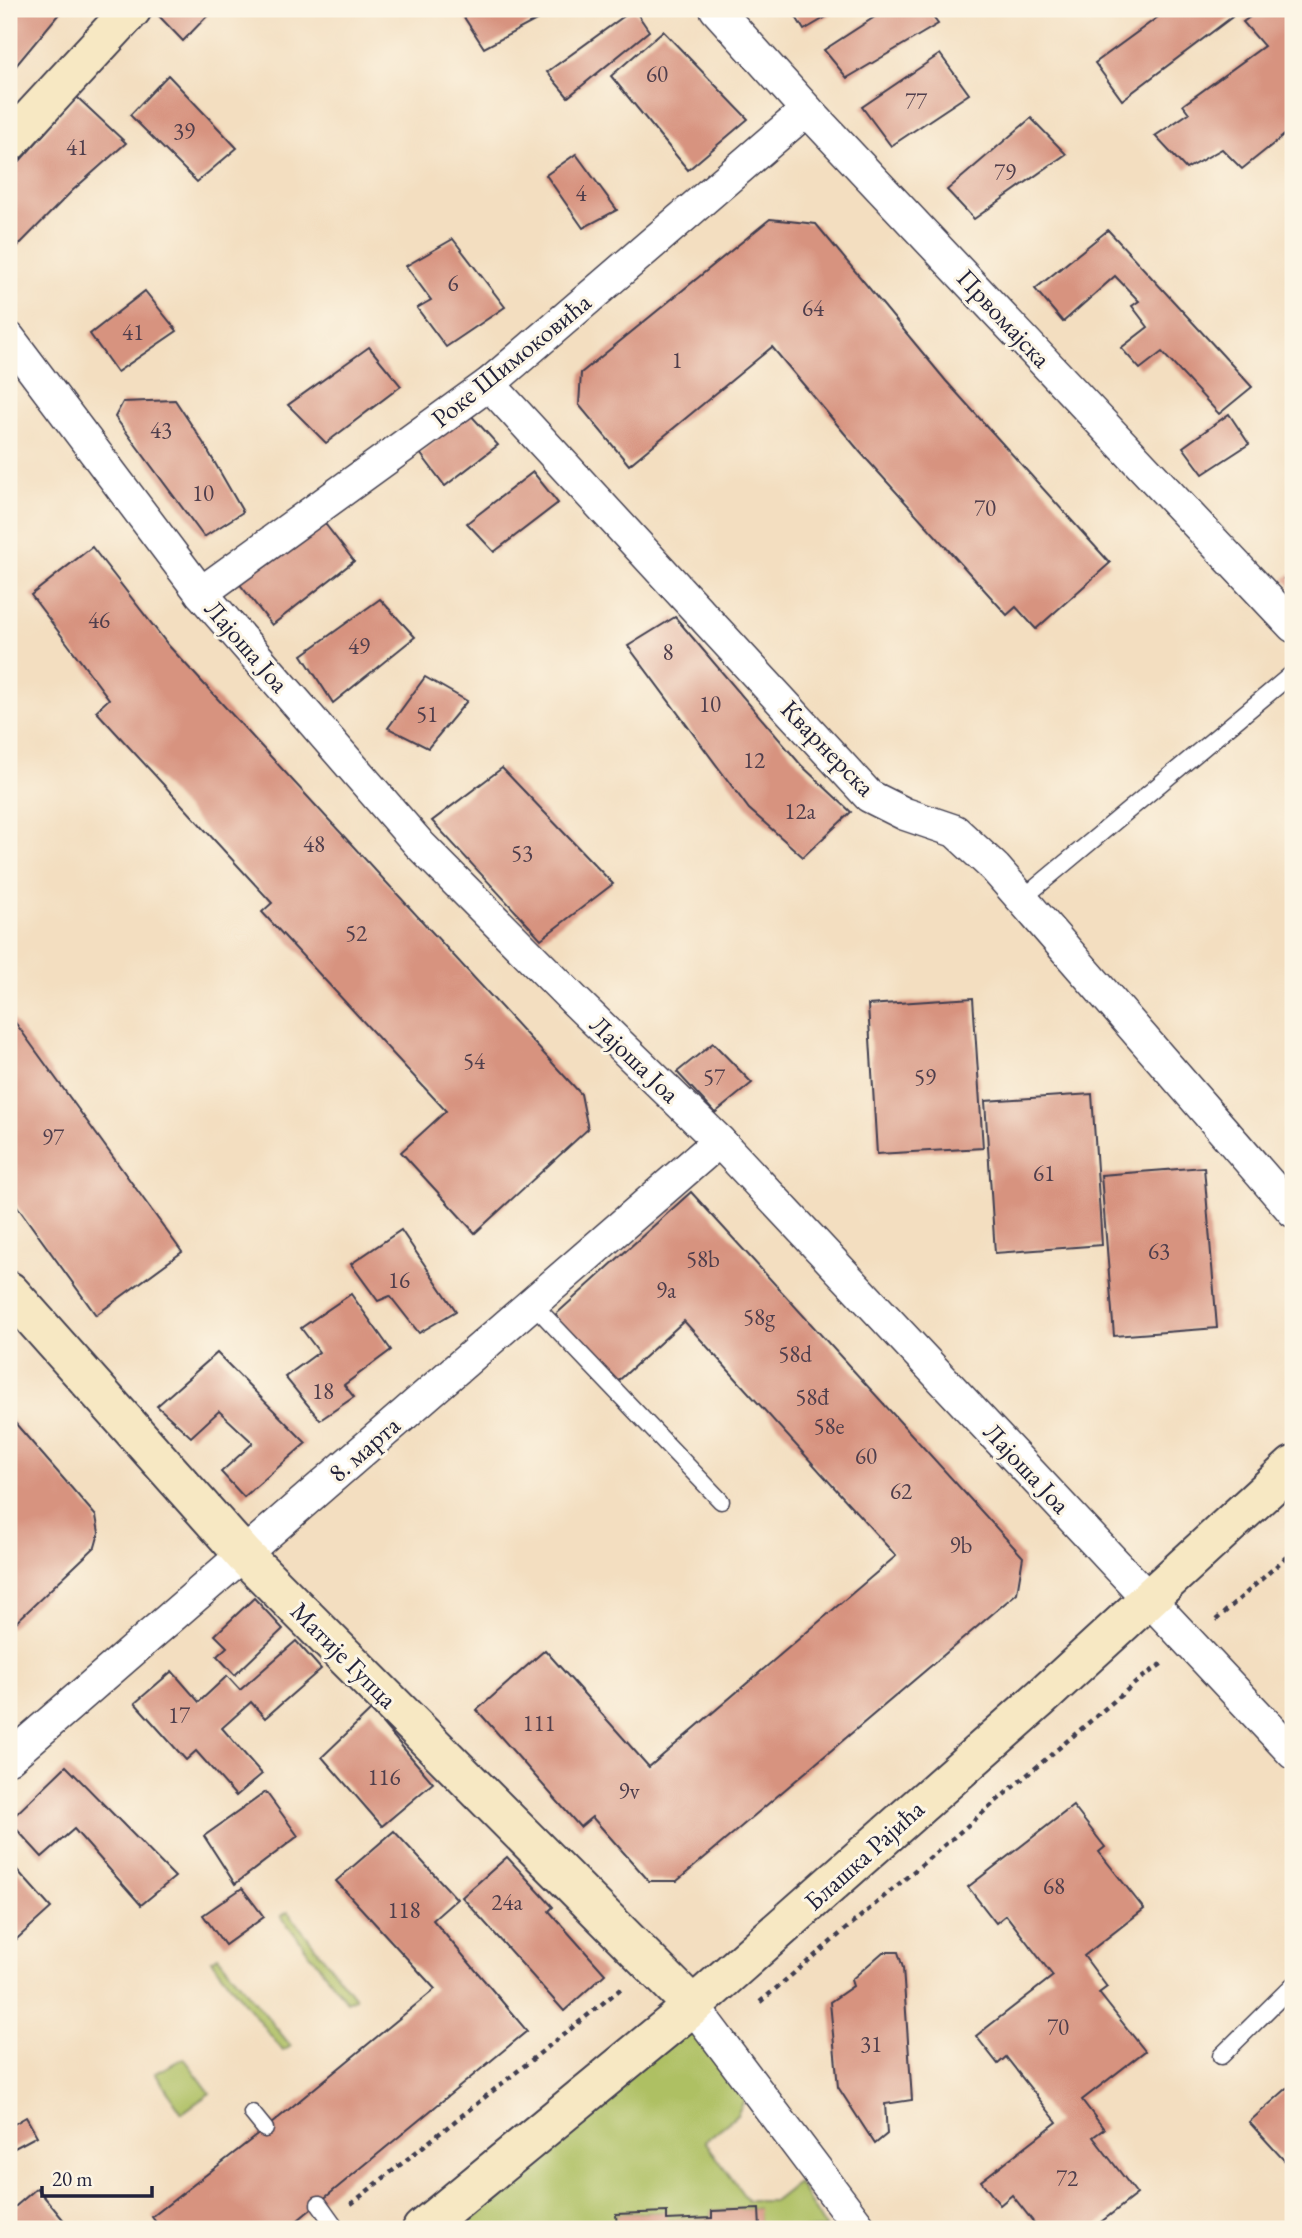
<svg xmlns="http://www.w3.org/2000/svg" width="1302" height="2238" viewBox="0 0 1302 2238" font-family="'EB Garamond',serif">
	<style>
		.green { fill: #aec064; stroke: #687150; stroke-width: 2 }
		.building { fill: #d7937f }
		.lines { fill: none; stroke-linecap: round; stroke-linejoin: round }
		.lane-casing { stroke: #413e4f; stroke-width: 19 }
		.street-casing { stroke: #413e4f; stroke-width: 35 }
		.secondary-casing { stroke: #413e4f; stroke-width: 42 }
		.path { stroke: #413e4f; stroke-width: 4.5; stroke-dasharray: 5 5; stroke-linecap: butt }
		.lane { stroke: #fff; stroke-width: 16 }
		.street { stroke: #fff; stroke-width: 32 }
		.secondary { stroke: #f7e8c3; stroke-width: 38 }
		.labels { text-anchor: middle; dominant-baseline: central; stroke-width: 6; stroke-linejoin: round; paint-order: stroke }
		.number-label { font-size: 23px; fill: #4f3e4c }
		.street-label { font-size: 26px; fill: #22223b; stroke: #fcf5e5 }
	</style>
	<rect width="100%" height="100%" fill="#fcf5e5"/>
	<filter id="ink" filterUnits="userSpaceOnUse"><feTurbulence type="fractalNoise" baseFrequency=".0143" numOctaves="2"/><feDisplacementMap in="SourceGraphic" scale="14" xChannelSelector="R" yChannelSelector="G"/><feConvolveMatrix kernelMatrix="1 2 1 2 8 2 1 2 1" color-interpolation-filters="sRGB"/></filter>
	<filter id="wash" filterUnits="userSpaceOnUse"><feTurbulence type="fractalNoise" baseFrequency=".00686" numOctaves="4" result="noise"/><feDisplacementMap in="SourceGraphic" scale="28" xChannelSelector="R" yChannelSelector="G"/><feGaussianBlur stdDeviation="1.57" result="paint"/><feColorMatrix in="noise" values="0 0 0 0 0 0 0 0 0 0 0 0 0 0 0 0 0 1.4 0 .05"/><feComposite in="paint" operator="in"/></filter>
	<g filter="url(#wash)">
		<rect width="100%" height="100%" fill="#f3dec0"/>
		<g class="green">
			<polygon points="288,1912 355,1998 347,2002 281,1916"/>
			<polygon points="218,1956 291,2046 283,2051 211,1960"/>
			<polygon points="693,2006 752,2084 737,2115 705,2141 748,2201 775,2201 798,2183 826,2229 760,2229 758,2209 712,2211 712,2218 667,2220 667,2212 617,2214 617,2229 422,2229"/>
			<polygon points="184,2058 210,2093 182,2113 155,2073"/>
		</g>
		<g id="blocks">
			<g class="building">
				<polygon points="9,9 63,9 10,73 9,71"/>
				<polygon points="167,9 214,9 183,41 159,16"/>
				<polygon points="471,9 557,9 484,48 462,14"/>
				<polygon points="634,9 649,31 568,97 547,72"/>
				<polygon points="791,9 840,9 804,30"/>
				<polygon points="887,9 927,9 938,24 847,78 824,50"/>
				<polygon points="1169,9 1225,9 1232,17 1122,100 1095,63"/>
				<polygon points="1261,9 1293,9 1293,128 1242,169 1222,149 1186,169 1155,136 1189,113 1183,105 1264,46 1243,22"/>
				<polygon points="663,31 748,119 688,170 611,76"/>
				<polygon points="940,54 969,94 891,146 862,107"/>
				<polygon points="168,75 237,148 197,182 130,115"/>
				<polygon points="77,97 126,143 72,191 9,255 9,173"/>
				<polygon points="1031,118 1066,154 974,219 947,190"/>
				<polygon points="576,154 617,210 583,228 546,175"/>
				<polygon points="770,219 816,224 946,381 1110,563 1036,629 1016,607 1007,615 861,453 772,347 629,465 579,405 581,373"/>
				<polygon points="1108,230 1252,387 1219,414 1162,352 1140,369 1121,348 1148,327 1132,306 1139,301 1115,276 1063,322 1035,289"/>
				<polygon points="453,239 505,307 446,347 417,308 431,300 406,266"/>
				<polygon points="145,291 177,331 117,372 90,334"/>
				<polygon points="369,347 401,386 326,443 288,405"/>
				<polygon points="175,400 204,444 243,512 204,537 115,417 123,402"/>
				<polygon points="468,412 498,445 445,486 420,453"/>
				<polygon points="1229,414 1249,444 1203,474 1183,447"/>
				<polygon points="533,472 558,503 494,552 467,523"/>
				<polygon points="319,516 354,561 272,625 238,582"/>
				<polygon points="92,547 169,646 581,1094 588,1129 475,1233 401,1152 446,1111 262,912 272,903 96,711 109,699 31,595"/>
				<polygon points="1293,572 1293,589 1284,579"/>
				<polygon points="380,599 415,637 333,703 302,655"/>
				<polygon points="675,617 801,765 851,812 803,857 749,809 628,646"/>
				<polygon points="425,677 467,701 428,748 388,728"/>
				<polygon points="502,768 613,884 541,939 432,821"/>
				<polygon points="973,998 983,1148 877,1154 868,1005"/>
				<polygon points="9,1014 182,1252 96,1315 9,1195"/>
				<polygon points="713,1043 752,1083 715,1113 677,1072"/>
				<polygon points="1092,1094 1102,1245 995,1253 985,1101"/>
				<polygon points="1204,1167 1217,1328 1114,1336 1101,1175"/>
				<polygon points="691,1192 1023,1557 1017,1593 677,1881 649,1881 592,1817 580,1827 477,1710 545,1650 649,1767 896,1556 684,1321 615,1384 553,1317"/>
				<polygon points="401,1230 456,1311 419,1333 390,1296 378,1301 351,1264"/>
				<polygon points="351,1294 391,1350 344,1385 354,1397 320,1420 285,1377 319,1352 301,1328"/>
				<polygon points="217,1353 306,1443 244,1497 221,1472 253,1443 219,1411 191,1437 157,1406"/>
				<polygon points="9,1416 96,1516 99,1533 95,1547 9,1629"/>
				<polygon points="254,1598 283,1629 235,1675 217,1656 227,1647 215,1635"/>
				<polygon points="296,1641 321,1669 265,1718 251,1702 222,1728 262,1774 236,1796 196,1751 186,1760 135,1703 172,1671 199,1702 227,1676 240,1690"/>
				<polygon points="371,1710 433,1783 382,1826 322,1757"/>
				<polygon points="66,1766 175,1877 141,1905 74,1829 42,1857 9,1821"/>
				<polygon points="266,1792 298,1836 235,1884 204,1836"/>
				<polygon points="1073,1806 1105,1847 1099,1852 1144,1909 1084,1956 1107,1987 1099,1993 1145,2051 1082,2100 1104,2129 1093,2137 1137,2194 1092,2229 1039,2229 1012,2195 1000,2205 981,2181 1057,2122 1006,2057 998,2064 976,2036 1053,1976 1006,1915 996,1923 968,1887"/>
				<polygon points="394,1831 457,1899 433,1920 527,2031 287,2229 161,2229 152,2217 265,2129 435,1989 336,1881"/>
				<polygon points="507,1857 553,1907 549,1911 605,1974 564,2011 462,1897"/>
				<polygon points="9,1861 51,1908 9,1946"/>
				<polygon points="242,1888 264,1917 225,1945 203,1915"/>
				<polygon points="883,1952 898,1952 903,1968 912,2100 885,2104 887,2134 875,2144 838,2087 830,2002 853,1986 851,1980"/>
				<polygon points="1293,2083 1293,2170 1249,2122"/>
				<polygon points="26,2117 37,2136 9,2151 9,2127"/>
				<polygon points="37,2188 71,2229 14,2229 9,2223 9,2212"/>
				<polygon points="759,2209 760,2229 617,2229 616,2214 667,2212 667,2220 712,2218 712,2211"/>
			</g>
		</g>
	</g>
	<g filter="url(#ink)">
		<use href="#blocks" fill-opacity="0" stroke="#413e4f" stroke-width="2"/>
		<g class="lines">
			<g class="lane-casing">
				<g id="lane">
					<polyline points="1022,899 1293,673"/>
					<polyline points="533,1304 721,1501"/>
					<polyline points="1221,2056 1293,1985"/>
					<polyline points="252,2113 265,2129"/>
					<polyline points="319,2204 337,2229"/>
				</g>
			</g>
			<g class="street-casing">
				<g id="street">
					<polyline points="716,9 807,110 1293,626"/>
					<polyline points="9,338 201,593 420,845 575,1001 719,1141 1293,1753"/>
					<polyline points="489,384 869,796 905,814 955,831 995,868 1293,1211"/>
					<polyline points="201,593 489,384 807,110"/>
					<polyline points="9,1758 719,1141"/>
					<polyline points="693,2006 861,2229"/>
				</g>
			</g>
			<g class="secondary-casing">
				<g id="secondary">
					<polyline points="9,142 132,9"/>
					<polyline points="9,1291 244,1555 693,2006"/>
					<polyline points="422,2229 693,2006 1042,1697 1293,1466"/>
				</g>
			</g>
			<g class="path">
				<polyline points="1216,1620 1293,1551"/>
				<polyline points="760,2002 1140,1679 1163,1663"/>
				<polyline points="351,2204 623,1987"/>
			</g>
			<use href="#lane" class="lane"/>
			<use href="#street" class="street"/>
			<use href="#secondary" class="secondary"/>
		</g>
	</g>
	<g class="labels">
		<g class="number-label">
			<text x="657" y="74">60</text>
			<text x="916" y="101">77</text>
			<text x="184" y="131">39</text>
			<text x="77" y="147">41</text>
			<text x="1005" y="172">79</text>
			<text x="581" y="193">4</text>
			<text x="453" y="283">6</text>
			<text x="813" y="308">64</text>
			<text x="133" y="332">41</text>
			<text x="677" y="360">1</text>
			<text x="161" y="430">43</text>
			<text x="203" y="493">10</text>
			<text x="985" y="508">70</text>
			<text x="99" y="620">46</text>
			<text x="359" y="646">49</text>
			<text x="668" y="652">8</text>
			<text x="710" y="704">10</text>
			<text x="427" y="714">51</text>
			<text x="754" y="760">12</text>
			<text x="800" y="811">12a</text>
			<text x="314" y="844">48</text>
			<text x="522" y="853">53</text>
			<text x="356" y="933">52</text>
			<text x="474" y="1061">54</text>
			<text x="714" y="1077">57</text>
			<text x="925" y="1077">59</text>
			<text x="53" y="1137">97</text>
			<text x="1044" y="1173">61</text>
			<text x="1159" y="1251">63</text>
			<text x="703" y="1259">58b</text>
			<text x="399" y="1280">16</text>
			<text x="666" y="1290">9a</text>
			<text x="759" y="1317">58g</text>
			<text x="795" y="1354">58d</text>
			<text x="323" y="1391">18</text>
			<text x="812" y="1397">58đ</text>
			<text x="829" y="1426">58e</text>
			<text x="866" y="1456">60</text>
			<text x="901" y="1491">62</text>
			<text x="961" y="1545">9b</text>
			<text x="179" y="1715">17</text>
			<text x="539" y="1723">111</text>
			<text x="384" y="1777">116</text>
			<text x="629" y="1791">9v</text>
			<text x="1054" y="1886">68</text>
			<text x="507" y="1902">24a</text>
			<text x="404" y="1910">118</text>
			<text x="1058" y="2027">70</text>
			<text x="871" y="2044">31</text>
			<text x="1067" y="2178">72</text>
		</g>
		<g class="street-label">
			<text transform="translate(1004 318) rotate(47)">Првомајска</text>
			<text transform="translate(511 360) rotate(-39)">Роке Шимоковића</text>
			<text transform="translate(247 646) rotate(49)">Лајоша Јоа</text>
			<text transform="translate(828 748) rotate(46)">Кварнерска</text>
			<text transform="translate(635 1059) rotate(44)">Лајоша Јоа</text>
			<text transform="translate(364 1449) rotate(-41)">8. марта</text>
			<text transform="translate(1027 1468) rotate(47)">Лајоша Јоа</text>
			<text transform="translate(344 1655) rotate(45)">Матије Гупца</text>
			<text transform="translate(864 1855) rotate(-42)">Блашка Рајића</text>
		</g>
	</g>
	<rect width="1302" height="2238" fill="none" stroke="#fcf5e5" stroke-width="35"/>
	<path d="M42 2186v10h110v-10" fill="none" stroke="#22223b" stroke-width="3.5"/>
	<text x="52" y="2186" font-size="21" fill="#22223b" stroke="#fcf5e5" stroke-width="5" paint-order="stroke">20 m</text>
</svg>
